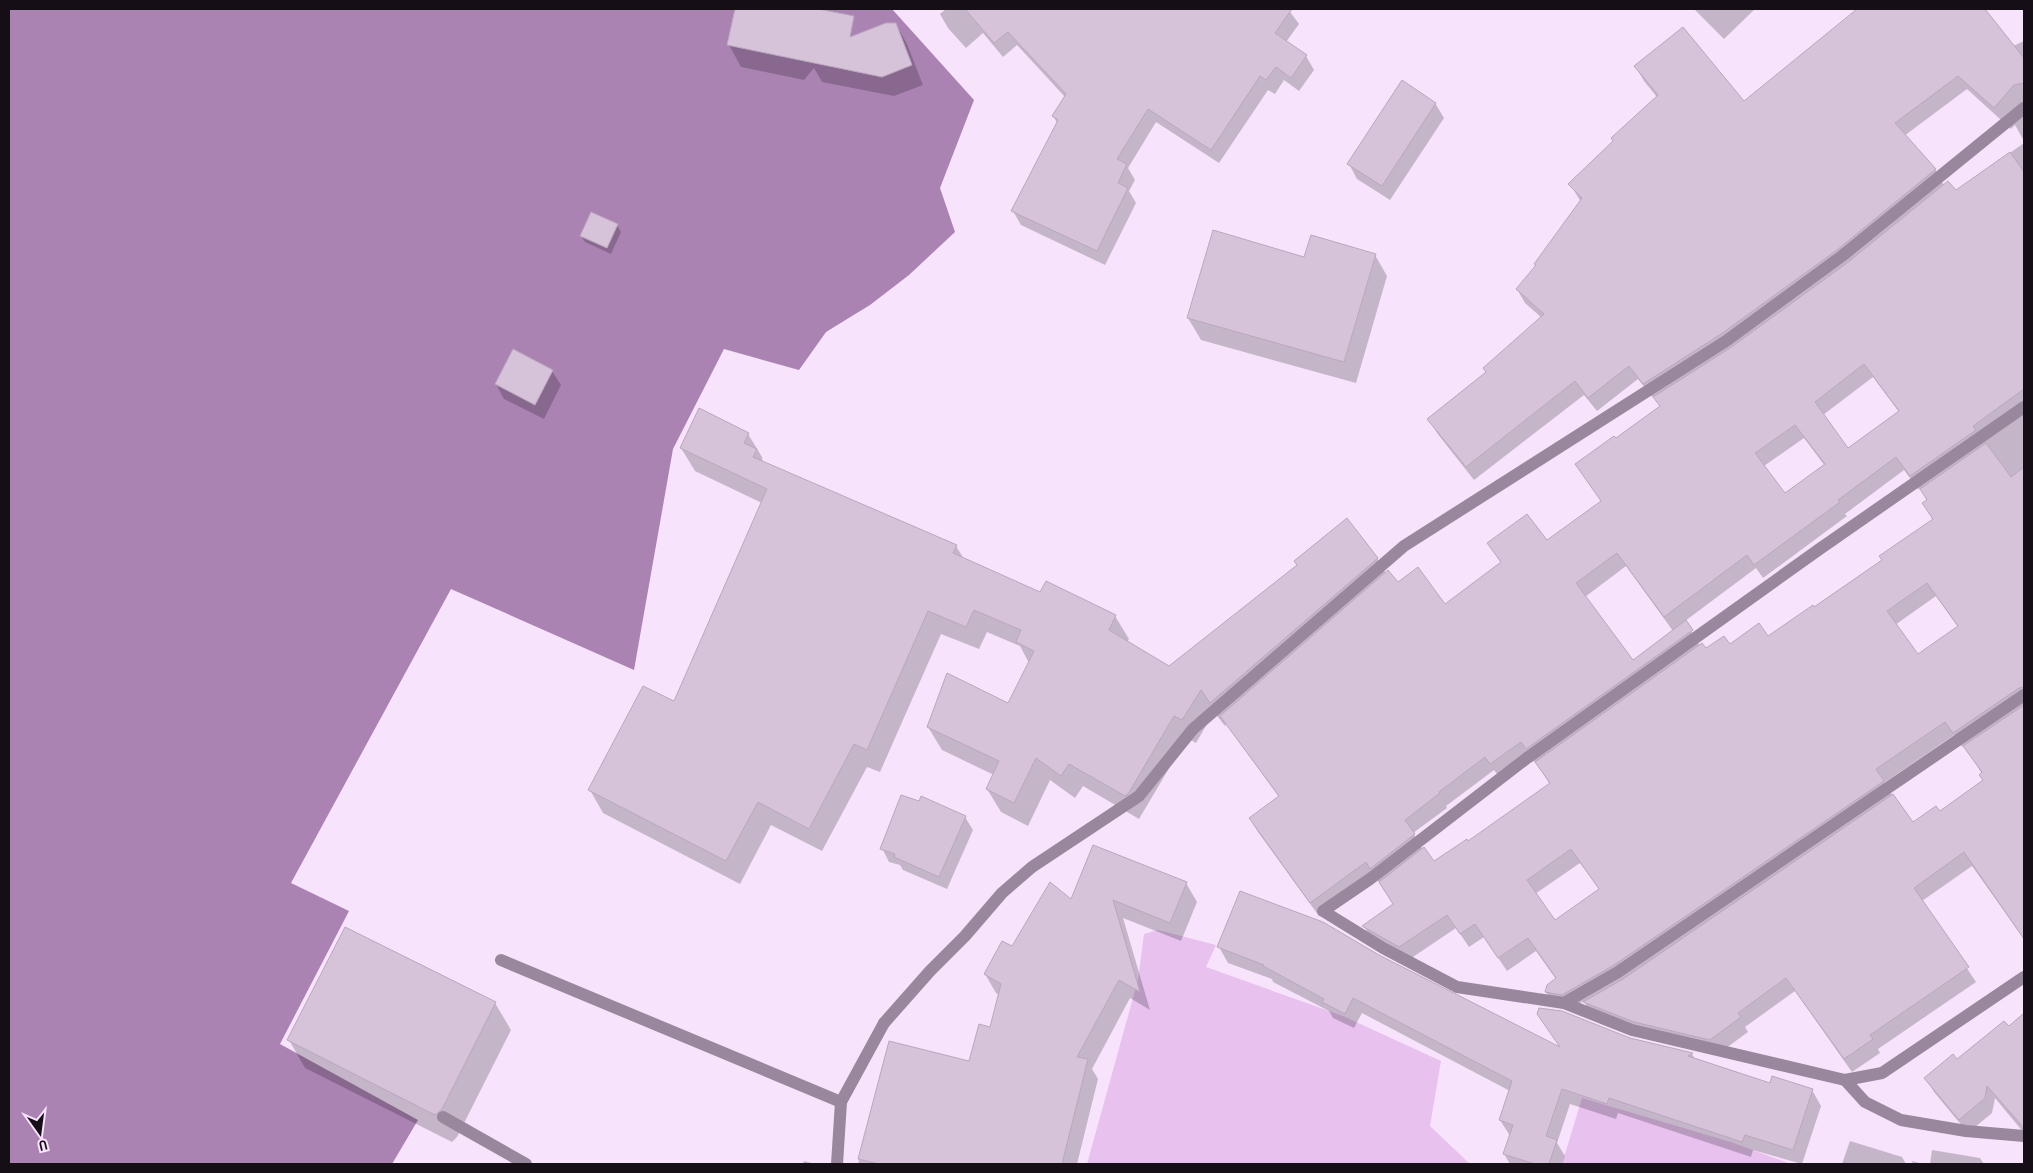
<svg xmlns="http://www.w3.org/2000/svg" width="2033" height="1173" viewBox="0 0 2033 1173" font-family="'Archivo Narrow',sans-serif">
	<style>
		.green { fill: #e8c1ef }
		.water { fill: #ab83b3 }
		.shadow { fill: #0003; fill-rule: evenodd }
		.building { fill: #d6c3da; stroke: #baa7be; fill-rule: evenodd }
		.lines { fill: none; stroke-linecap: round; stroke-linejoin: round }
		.service { stroke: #99889d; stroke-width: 12 }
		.minor { stroke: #99889d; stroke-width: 12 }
	</style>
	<rect width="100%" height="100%" fill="#f7e3fb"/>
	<g class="green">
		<polygon points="1158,930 1216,945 1206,967 1343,1016 1441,1061 1430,1126 1470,1164 1087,1164 1138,980 1144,934"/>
		<polygon points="1582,1098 1731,1142 1791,1164 1562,1164"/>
	</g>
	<polygon class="water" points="9,9 892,9 974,100 940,188 955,232 909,275 870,305 826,332 799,370 724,349 673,449 634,670 451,589 291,883 349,911 280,1044 418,1120 392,1164 9,1164"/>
	<g class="shadow">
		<polygon points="736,9 812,9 832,13 836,43 896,24 907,44 923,85 894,96 822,82 814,68 804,80 741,67 729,45"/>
		<polygon points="946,9 1288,9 1299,24 1286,42 1306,56 1314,70 1299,91 1284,80 1275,94 1268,90 1219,163 1156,122 1128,168 1135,180 1129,191 1136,203 1105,265 1021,225 1013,211 1058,124 1053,116 1065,97 1017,45 1003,57 983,33 966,48 948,28 940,14"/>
		<polygon points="1694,9 1755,9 1724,39"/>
		<path d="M 1859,9 L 1967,9 L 1970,11 L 1973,9 L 1983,9 L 2013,46 L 2024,41 L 2024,141 L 2015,125 L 2011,129 L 1967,89 L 1904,136 L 1935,169 L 1944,185 L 1956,191 L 2024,143 L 2024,290 L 2015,297 L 2024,310 L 2024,939 L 1972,866 L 1922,901 L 1976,982 L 1878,1049 L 1880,1053 L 1852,1072 L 1795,991 L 1745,1027 L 1748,1032 L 1718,1054 L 1592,1016 L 1584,1001 L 1571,1008 L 1554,1006 L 1546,992 L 1556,979 L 1536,951 L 1507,971 L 1484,937 L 1469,947 L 1456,928 L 1407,961 L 1372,940 L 1364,926 L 1394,905 L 1374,875 L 1319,916 L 1258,832 L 1250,818 L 1279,797 L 1226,724 L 1225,726 L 1214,712 L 1196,743 L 1187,738 L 1139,819 L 1083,786 L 1075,798 L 1050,780 L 1028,826 L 1001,812 L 987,789 L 994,775 L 942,750 L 928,727 L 1008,705 L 1029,663 L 1020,646 L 987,632 L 979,649 L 941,634 L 880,772 L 867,767 L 822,851 L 771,825 L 740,884 L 603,813 L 590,790 L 674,703 L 762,503 L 695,471 L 681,448 L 748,434 L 762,457 L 763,463 L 956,546 L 964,559 L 1041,593 L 1115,616 L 1129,639 L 1127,642 L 1169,668 L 1377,558 L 1386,574 L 1397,584 L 1445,605 L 1501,563 L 1488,543 L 1546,542 L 1602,502 L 1577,465 L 1661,407 L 1654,396 L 1652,397 L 1638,379 L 1597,411 L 1584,395 L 1474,480 L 1437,433 L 1429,419 L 1487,373 L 1542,318 L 1525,303 L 1517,289 L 1537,266 L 1581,202 L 1570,184 L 1657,97 L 1644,81 L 1636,67 L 1744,102 ZM 1873,377 L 1899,412 L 1848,450 L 1823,415 ZM 1804,438 L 1825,466 L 1785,495 L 1764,466 ZM 1904,470 L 1919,490 L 1920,488 L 1928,501 L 1924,504 L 1933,520 L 1884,561 L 1814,609 L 1768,637 L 1706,650 L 1700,646 L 1685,621 L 1756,568 L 1763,578 L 1847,516 L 1845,514 ZM 1626,566 L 1673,631 L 1633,661 L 1585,597 ZM 1936,596 L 1958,627 L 1918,656 L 1895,625 ZM 1954,735 L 1962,747 L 1964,745 L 1982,774 L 1984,780 L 1939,813 L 1912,824 L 1884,783 ZM 1529,755 L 1534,762 L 1536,761 L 1550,785 L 1468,842 L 1434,863 L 1423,850 L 1413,833 L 1447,808 L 1446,806 L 1494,770 L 1499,777 ZM 1580,863 L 1600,890 L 1555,922 L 1535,894 Z"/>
		<polygon points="1435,103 1444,118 1390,200 1357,179 1349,164"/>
		<polygon points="617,225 621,232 611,254 585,242 581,236"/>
		<polygon points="1375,255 1387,276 1356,383 1201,340 1188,318 1305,258"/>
		<polygon points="552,371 561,385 544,419 504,399 496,384"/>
		<polygon points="965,817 973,830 947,889 903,870 900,865 889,862 882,848"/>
		<polygon points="1186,883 1197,902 1181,941 1123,918 1150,1010 1130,998 1092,1069 1098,1079 1077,1164 858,1164 889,1042 970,1063 991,1028 999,995 996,993 985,974 1013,948 1072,901"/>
		<polygon points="1219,947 1379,956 1561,1049 1538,1014 1630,1039 1692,1054 1695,1059 1771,1084 1812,1090 1821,1106 1802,1164 1753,1150 1751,1157 1618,1113 1616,1119 1570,1104 1557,1143 1565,1156 1562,1164 1510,1164 1504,1154 1510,1136 1500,1120 1510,1091 1362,1013 1354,1028 1333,1018 1329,1011 1273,982 1272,979 1228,963"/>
		<polygon points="495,1003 511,1030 457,1137 452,1142 305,1068 289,1040"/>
		<polygon points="2024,1015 2024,1133 1995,1098 1992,1113 1968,1133 1934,1092 1926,1078 1957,1061 2009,1028"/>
		<polygon points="1850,1141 1902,1157 1906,1164 1842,1164"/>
		<polygon points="1932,1150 1980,1158 1984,1164 1930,1164"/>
		<polygon points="804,1161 815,1164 803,1164"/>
		<polygon points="1912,1161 1923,1164 1913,1164"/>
	</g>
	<g class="building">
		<polygon points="735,9 818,9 854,16 850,37 886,23 896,23 912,65 882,77 727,45"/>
		<polygon points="965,9 1292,9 1275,33 1307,55 1291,78 1276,67 1266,80 1260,76 1211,150 1148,109 1117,159 1127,164 1118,183 1128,188 1097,251 1011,211 1058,120 1052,116 1066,94 1008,32 994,43"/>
		<polygon points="1857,9 1985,9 2024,58 2024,83 2014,85 1994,108 1958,76 1895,123 1936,169 1837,250 1721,334 1643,384 1629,366 1588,398 1575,381 1466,467 1427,419 1486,372 1483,368 1544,314 1516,289 1536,265 1534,264 1582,198 1568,184 1613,141 1611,138 1658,95 1634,66 1683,27 1744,101"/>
		<polygon points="1402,80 1436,103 1382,186 1347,164"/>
		<path d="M 2010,152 L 2024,172 L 2024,389 L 1973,426 L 1976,430 L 1910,476 L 1896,457 L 1838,500 L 1840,502 L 1754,565 L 1747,555 L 1664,617 L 1617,553 L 1576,583 L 1633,660 L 1686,620 L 1693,630 L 1526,749 L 1521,742 L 1490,764 L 1485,757 L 1439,792 L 1440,793 L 1405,820 L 1415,834 L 1370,869 L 1366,862 L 1310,903 L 1249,818 L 1279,796 L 1220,716 L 1388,570 L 1398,582 L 1418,567 L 1445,604 L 1501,562 L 1487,543 L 1527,514 L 1547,540 L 1601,501 L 1575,464 L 1614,436 L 1616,438 L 1660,406 L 1653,397 L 1730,348 L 1847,263 L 1948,181 L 1956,190 ZM 1864,364 L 1899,411 L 1848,448 L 1815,402 ZM 1795,425 L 1825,464 L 1785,493 L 1755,453 Z"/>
		<polygon points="591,212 618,224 607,248 580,236"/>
		<polygon points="1213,230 1304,257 1311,235 1376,254 1344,362 1187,318"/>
		<polygon points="513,349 553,370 535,405 495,384"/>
		<polygon points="699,408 749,433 744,443 757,449 753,457 957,545 953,553 1040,592 1046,581 1116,615 1109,630 1169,666 1297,565 1294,561 1347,518 1378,558 1210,703 1201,690 1182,720 1174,716 1128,794 1125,796 1069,764 1061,776 1036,758 1014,803 986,789 999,761 927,727 947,673 1008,703 1034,651 1016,642 1021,630 974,610 966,627 928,611 867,750 854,744 809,829 758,802 726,861 588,790 643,686 674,701 767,489 680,448"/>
		<path d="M 1986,443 L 2011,477 L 2024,467 L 2024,687 L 2019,688 L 1953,733 L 1945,722 L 1876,769 L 1884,781 L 1614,965 L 1562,995 L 1545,992 L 1547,985 L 1556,978 L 1528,938 L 1498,958 L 1475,924 L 1460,934 L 1447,915 L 1399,947 L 1362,926 L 1393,904 L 1379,882 L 1424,847 L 1434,861 L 1467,839 L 1468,841 L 1550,783 L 1535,762 L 1702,643 L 1706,648 L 1724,636 L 1730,644 L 1759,623 L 1768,636 L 1813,605 L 1814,607 L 1882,560 L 1879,556 L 1933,519 L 1922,503 L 1927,500 L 1920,489 ZM 1927,583 L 1958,626 L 1918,654 L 1887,611 ZM 1571,849 L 1599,889 L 1555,920 L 1527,880 Z"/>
		<polygon points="2024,705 2024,939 1964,852 1914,888 1969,967 1870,1035 1873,1039 1844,1059 1786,978 1738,1013 1741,1017 1710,1040 1634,1022 1583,1002 1623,979 1893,794 1913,822 1936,806 1940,811 1983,780 1979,775 1982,772 1963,746"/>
		<polygon points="901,795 919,801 921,796 966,816 939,877 894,857 895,854 880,849"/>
		<polygon points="1093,845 1187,882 1170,923 1113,900 1140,992 1119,980 1077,1057 1088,1059 1062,1164 879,1164 858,1159 889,1041 969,1061 979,1024 990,1027 1001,984 984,974 1002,941 1012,946 1050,882 1071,899"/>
		<polygon points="1240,891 1323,922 1379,955 1560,1047 1537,1014 1539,1008 1562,1011 1630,1038 1693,1053 1688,1056 1770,1083 1772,1076 1813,1089 1793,1150 1745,1135 1742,1142 1609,1098 1607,1104 1562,1089 1546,1136 1557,1140 1549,1164 1535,1164 1503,1154 1513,1125 1499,1120 1512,1081 1353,998 1345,1014 1322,1002 1324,999 1263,966 1264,965 1217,947"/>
		<polygon points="345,927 496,1002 442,1109 435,1115 287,1040"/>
		<polygon points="2024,1013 2024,1128 1987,1086 1985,1098 1959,1120 1924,1078 1953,1054 1957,1059 2004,1021 2009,1026"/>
	</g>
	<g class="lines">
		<g class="service">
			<polyline points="501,960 841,1102"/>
			<polyline points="443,1117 526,1164"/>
			<polyline points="837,1164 841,1102 884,1023"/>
		</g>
		<g class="minor">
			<polyline points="2024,407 1821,548 1527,758 1370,879 1323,911 1383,948 1457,987 1564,1003 1632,1030 1845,1080 1882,1073 2024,977"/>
			<polyline points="1564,1003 1618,972 2024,695"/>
			<polyline points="884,1023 930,971 965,936 1002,893 1032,867 1139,796 1193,729 1404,546 1726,341 1842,256 2024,108"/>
			<polyline points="1845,1080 1865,1102 1901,1120 1966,1131 2024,1136"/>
		</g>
	</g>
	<rect width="2033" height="1173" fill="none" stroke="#150e16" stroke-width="20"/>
	<g transform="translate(40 1133) rotate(166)" stroke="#f7e3fb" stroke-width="4" paint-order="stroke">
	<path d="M0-4L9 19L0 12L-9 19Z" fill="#150e16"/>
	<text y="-8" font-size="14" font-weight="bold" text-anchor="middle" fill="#150e16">U</text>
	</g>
</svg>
